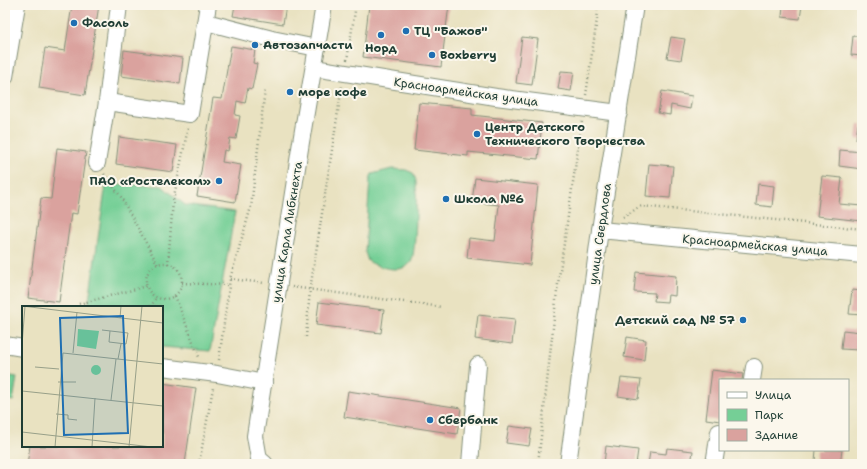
<svg xmlns="http://www.w3.org/2000/svg" width="867" height="469" viewBox="0 0 867 469" font-family="'Shantell Sans',sans-serif">
	<style>
		.green { fill: #75cf96; stroke: #4a8665 }
		.building { fill: #daa29e }
		.lines { fill: none; stroke-linecap: round; stroke-linejoin: round }
		.minor-casing { stroke: #84907a; stroke-width: 18 }
		.path { stroke: #84907a; stroke-width: 2.5; stroke-dasharray: 1 3; stroke-linecap: butt }
		.minor { stroke: #fff; stroke-width: 16 }
		.poi-dot { fill: #1f6fb2; stroke: #fbf7ec; stroke-width: 1.5 }
		.labels { text-anchor: middle; dominant-baseline: central; stroke-width: 4; stroke-linejoin: round; paint-order: stroke }
		.poi-label { font-size: 12px; font-weight: bold; fill: #1f3d34; stroke: #fbf7ec; text-anchor: start }
		.street-label { font-size: 12px; fill: #1f3d34; stroke: #fbf7ec }
		.inset-road { fill: none; stroke: #98a089; stroke-width: 1 }
		.view { fill: #1f6fb2; fill-opacity: 0.15; stroke: #1f6fb2; stroke-width: 2 }
		.inset-edge { fill: none; stroke: #1f3d34; stroke-width: 2 }
	</style>
	<rect width="100%" height="100%" fill="#fbf7ec"/>
	<filter id="ink" filterUnits="userSpaceOnUse"><feTurbulence type="fractalNoise" baseFrequency=".025" numOctaves="2"/><feDisplacementMap in="SourceGraphic" scale="8" xChannelSelector="R" yChannelSelector="G"/><feConvolveMatrix kernelMatrix="1 2 1 2 8 2 1 2 1" color-interpolation-filters="sRGB"/></filter>
	<filter id="wash" filterUnits="userSpaceOnUse"><feTurbulence type="fractalNoise" baseFrequency=".012" numOctaves="4" result="noise"/><feDisplacementMap in="SourceGraphic" scale="16" xChannelSelector="R" yChannelSelector="G"/><feGaussianBlur stdDeviation="0.9" result="paint"/><feColorMatrix in="noise" values="0 0 0 0 0 0 0 0 0 0 0 0 0 0 0 0 0 1.4 0 .05"/><feComposite in="paint" operator="in"/></filter>
	<g filter="url(#wash)">
		<rect width="100%" height="100%" fill="#e9e2c1"/>
		<g class="green">
			<path d="M 392,169 L 406,170 L 413,173 C 414,176 416,179 416,182 C 417,194 416,255 411,262 C 402,275 378,267 368,261 L 365,252 L 370,179 L 372,174 Z"/>
			<polygon points="106,184 162,186 185,205 235,212 210,351 162,347 162,307 88,307"/>
			<polygon points="5,375 17,377 13,401 5,399"/>
		</g>
		<g id="blocks">
			<g class="building">
				<polygon points="72,5 99,5 85,95 39,88 45,48 65,51"/>
				<polygon points="235,5 286,5 283,24 233,16"/>
				<polygon points="369,5 449,5 441,67 363,57"/>
				<polygon points="783,5 802,5 800,19 782,17"/>
				<polygon points="853,36 862,37 862,56 851,55"/>
				<polygon points="522,37 538,39 532,85 516,83"/>
				<polygon points="671,37 685,39 681,60 667,58"/>
				<polygon points="231,46 255,50 253,63 257,64 252,89 248,88 245,103 237,101 235,115 240,116 236,139 230,138 228,151 224,150 222,162 241,165 235,202 197,196 213,98 222,99"/>
				<polygon points="124,50 183,58 180,84 121,76"/>
				<polygon points="561,71 574,72 571,91 558,89"/>
				<polygon points="662,91 692,96 690,109 671,105 670,115 658,113"/>
				<polygon points="419,103 472,108 472,115 542,123 538,159 468,152 468,156 414,150"/>
				<polygon points="858,124 862,124 862,140 856,139"/>
				<polygon points="119,137 177,145 173,172 116,164"/>
				<polygon points="57,148 86,152 77,214 71,213 59,302 28,298 41,198 51,199"/>
				<polygon points="840,150 862,152 862,169 839,166"/>
				<polygon points="649,164 673,166 670,198 646,196"/>
				<polygon points="822,176 842,178 839,204 862,206 862,221 817,216"/>
				<polygon points="475,178 538,185 530,265 467,258 469,238 495,241 499,205 472,202"/>
				<polygon points="758,184 774,186 772,207 756,205"/>
				<polygon points="636,272 676,276 675,296 668,295 667,302 654,301 655,293 634,292"/>
				<polygon points="852,290 862,291 862,315 849,314"/>
				<polygon points="319,302 384,310 381,333 316,325"/>
				<polygon points="478,315 515,319 512,344 475,339"/>
				<polygon points="843,330 861,332 859,350 841,349"/>
				<polygon points="627,337 646,340 644,360 624,357"/>
				<polygon points="712,370 743,374 742,380 720,380 720,421 706,419"/>
				<polygon points="621,378 641,380 638,399 618,396"/>
				<polygon points="162,383 196,388 185,464 27,464 30,446 162,446"/>
				<polygon points="348,391 461,408 457,434 344,417"/>
				<polygon points="509,426 532,429 529,446 506,443"/>
				<polygon points="606,446 638,450 636,464 604,464"/>
				<polygon points="667,448 693,451 691,464 648,464 650,452 666,454"/>
				<polygon points="816,450 842,450 840,464 815,461"/>
			</g>
		</g>
	</g>
	<g filter="url(#ink)">
		<use href="#blocks" fill-opacity="0" stroke="#84907a" stroke-width="1"/>
		<g class="lines">
			<g class="minor-casing">
				<g id="minor">
					<polyline points="206,22 272,39 317,48"/>
					<polyline points="314,68 496,97 619,113"/>
					<polyline points="5,77 17,5"/>
					<polyline points="107,102 190,114 208,5"/>
					<polyline points="97,163 107,102 119,5"/>
					<polyline points="600,230 862,255"/>
					<polyline points="5,345 23,348"/>
					<polyline points="162,367 217,374 264,383"/>
					<polyline points="752,380 754,367"/>
					<polyline points="265,464 259,459 255,436 301,142 324,5"/>
					<polyline points="470,464 478,365"/>
					<polyline points="568,464 600,230 635,5"/>
					<polyline points="714,464 719,432 720,433"/>
				</g>
			</g>
			<g class="path">
				<polyline points="347,60 356,5"/>
				<polyline points="586,95 599,5"/>
				<polyline points="104,174 121,197 158,265"/>
				<polyline points="623,217 641,206 862,229"/>
				<circle cx="164" cy="281" r="18"/>
				<polyline points="168,264 173,201 188,128"/>
				<polyline points="230,279 265,283"/>
				<polyline points="182,283 229,285"/>
				<polyline points="292,287 442,307"/>
				<polyline points="175,296 199,357"/>
				<polyline points="79,304 147,286"/>
				<polyline points="151,307 156,297"/>
				<polyline points="306,337 310,290 342,86"/>
				<polyline points="219,360 230,279 251,207 265,89"/>
				<polyline points="199,464 213,388"/>
				<polyline points="538,464 557,291 582,121"/>
			</g>
			<use href="#minor" class="minor"/>
		</g>
	</g>
	<g class="poi-dot">
		<circle cx="74" cy="23" r="4"/>
		<circle cx="406" cy="31" r="4"/>
		<circle cx="381" cy="35" r="4"/>
		<circle cx="255" cy="45" r="4"/>
		<circle cx="432" cy="55" r="4"/>
		<circle cx="290" cy="92" r="4"/>
		<circle cx="477" cy="134" r="4"/>
		<circle cx="219" cy="181" r="4"/>
		<circle cx="446" cy="199" r="4"/>
		<circle cx="743" cy="320" r="4"/>
		<circle cx="430" cy="420" r="4"/>
	</g>
	<g class="labels">
		<g class="poi-label">
			<text x="82" y="23">Фасоль</text>
			<text x="414" y="31">ТЦ "Бажов"</text>
			<text x="263" y="45">Автозапчасти</text>
			<text x="381" y="48" text-anchor="middle">Норд</text>
			<text x="440" y="55">Boxberry</text>
			<text x="298" y="92">море кофе</text>
			<text x="485" y="127">Центр Детского<tspan x="485" dy="14">Технического Творчества</tspan></text>
			<text x="211" y="181" text-anchor="end">ПАО «Ростелеком»</text>
			<text x="454" y="199">Школа №6</text>
			<text x="735" y="320" text-anchor="end">Детский сад № 57</text>
			<text x="438" y="420">Сбербанк</text>
		</g>
		<g class="street-label">
			<text transform="translate(466 92) rotate(8)">Красноармейская улица</text>
			<text transform="translate(287 232) rotate(-81)">улица Карла Либкнехта</text>
			<text transform="translate(600 234) rotate(-82)">улица Свердлова</text>
			<text transform="translate(755 245) rotate(5)">Красноармейская улица</text>
		</g>
	</g>
	<g transform="translate(22 306)">
		<rect width="141" height="141" fill="#e9e2c1"/>
		<path d="M 56,23 L 77,25 L 74,43 L 55,40 ZM69 64a5 5 0 1 1 10 0a5 5 0 1 1-10 0Z" fill="#75cf96"/>
		<path class="inset-road" d="M 0,0 L 141,17M 98,12 L 99,0M 80,24 L 106,27 L 104,38 L 87,36 L 88,25M 0,39 L 3,0M 51,47 L 55,6M 96,53 L 99,38M 13,61 L 37,63M 36,76 L 54,76M 0,85 L 141,100M 89,94 L 94,53M 34,108 L 46,109 L 46,113 L 55,114M 0,126 L 130,141M 33,141 L 41,47 L 141,58M 70,141 L 73,92M 107,141 L 120,0"/>
		<path class="view" d="M 101,10 L 106,127 L 42,129 L 38,12 Z"/>
		<rect width="141" height="141" class="inset-edge"/>
	</g>
	<rect width="867" height="469" fill="none" stroke="#fbf7ec" stroke-width="20"/>
	<rect x="719" y="379" width="130" height="72" fill="#fbf7ec" stroke="#a3ada2"/>
	<rect x="727" y="392" width="20" height="6" fill="#ffffff" stroke="#a3ada2"/>
	<text x="755" y="399" font-size="12" fill="#1f3d34">Улица</text>
	<rect x="727" y="409" width="20" height="12" fill="#75cf96" stroke="#a3ada2"/>
	<text x="755" y="419" font-size="12" fill="#1f3d34">Парк</text>
	<rect x="727" y="429" width="20" height="12" fill="#daa29e" stroke="#a3ada2"/>
	<text x="755" y="439" font-size="12" fill="#1f3d34">Здание</text>
</svg>
